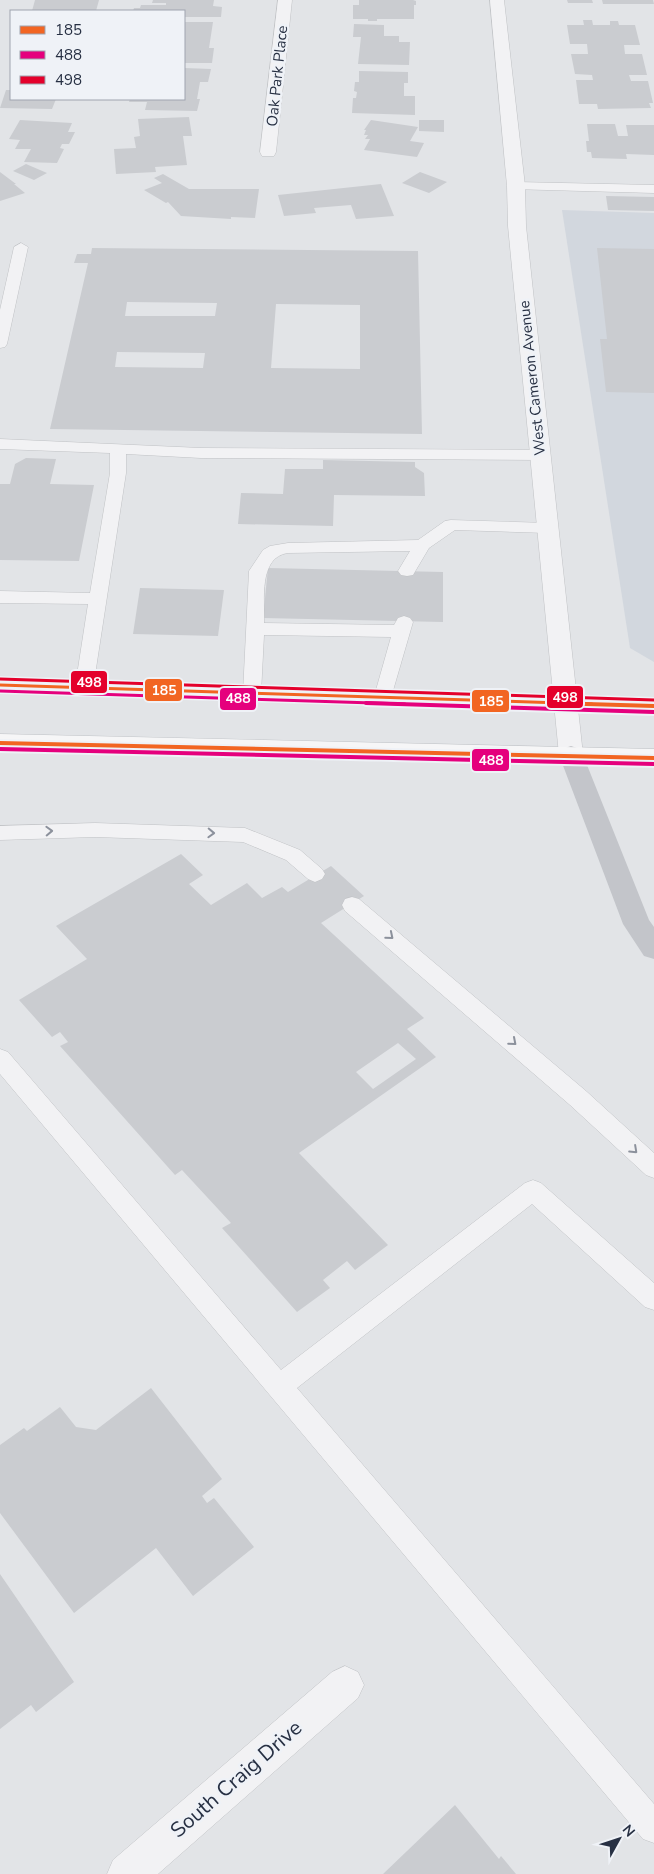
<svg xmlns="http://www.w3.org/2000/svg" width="654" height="1874" font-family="'Nunito Sans',sans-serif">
<rect width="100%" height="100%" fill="#e2e4e7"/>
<path fill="#d2d7de" d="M562,210L654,213V662L630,648Z"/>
<g fill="#caccd0" fill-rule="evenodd">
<path d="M35,0H99L96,11H32Z"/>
<path d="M153,0H214L213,6L222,7L221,17H184V11H133L134,8H140L141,5H166V3H152Z"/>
<path d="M359,0H413L416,1V5H414V19H377V21H368V19H353V5H359Z"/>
<path d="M567,0H592L593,3H568Z"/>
<path d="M602,0H653L654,4H603Z"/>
<path d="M583,20H592L593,25H610V21H618L619,25H635L640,45H624L625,54H642L647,75H629L631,81H648L653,103H649L651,108L598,109L597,104H579L576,80H593L592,75L575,74L571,54H588L587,44H570L567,25H584Z"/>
<path d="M184,22H213L209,48H214L212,63H184Z"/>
<path d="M354,24L384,25V36H399V42H410L409,65L358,64L361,37H353Z"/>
<path d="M184,68L211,69L208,82H200L197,99H200L197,111L145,110L147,102H129L130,99H184Z"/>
<path d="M359,71L408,72V83H404V96H415V115L352,113L353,98H356L357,92L354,91L355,82H359Z"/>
<path d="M6,90H11V99H56L52,109L0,108Z"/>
<path d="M189,117L192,136H183L187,165L155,167L156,172L116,174L114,149L136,148L134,137L140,136L138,119Z"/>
<path d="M20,120L72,123L68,132H75L69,144H62L60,148L64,149L57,163L24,162L31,149H15L20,140L9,139Z"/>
<path d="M371,120L418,127L410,141L424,143L417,157L364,150L370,139H365L368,135H364L366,130H364Z"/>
<path d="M419,120H444V132L419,131Z"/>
<path d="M587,124H615L618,136H628L626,125H654V155L626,154L627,159L592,158L591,152H587L586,141H589Z"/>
<path d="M26,164L47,173L34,180L13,171Z"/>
<path d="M0,172L16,184H14L25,193L0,201Z"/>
<path d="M420,172L447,182L429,193L402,183Z"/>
<path d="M163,174L189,189H259L255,218L231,217V219L181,216L168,202L166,203L144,190L162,183L154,178Z"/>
<path d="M381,184L394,216L356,219L351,205L314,208L316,213L284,216L278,195Z"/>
<path d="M606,196L654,197V211L608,210Z"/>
<path d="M92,248L418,251L422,434L50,429L88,263H74L77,254H91ZM127,302L217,303L215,316H125ZM276,304L360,305V369L271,368ZM117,352L205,353L203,368L115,367Z"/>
<path d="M597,248L654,249V393L606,392L600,339H607Z"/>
<path d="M26,458L56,459L50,484L94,485L79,561L0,560V484H10L15,464Z"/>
<path d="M323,460L415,462V467L424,473L425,496L334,495L333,526L238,524L241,493L283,494L285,469H323Z"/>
<path d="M268,568L443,572V622L263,618Z"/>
<path d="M140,588L224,590L218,636L133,634Z"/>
<path d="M181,854L203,875L189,884L211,905L247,883L262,898L282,887L288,892L331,866L364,896L321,923L424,1018L407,1029L436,1057L299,1153L388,1245L355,1270L347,1261L323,1280L330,1288L297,1312L222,1228L231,1223L182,1170L175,1175L60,1046L68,1042L60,1032L52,1037L19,1000L87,959L56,926ZM398,1043L416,1059L373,1089L356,1072Z"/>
<path d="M151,1388L222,1479L202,1496L207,1503L214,1498L254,1547L193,1596L156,1548L74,1613L0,1513V1445L24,1428L27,1431L60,1407L76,1427L96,1430Z"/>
<path d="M0,1574L74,1682L36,1712L31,1705L0,1729Z"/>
<path d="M455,1805L499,1859L501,1856L516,1874H383Z"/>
</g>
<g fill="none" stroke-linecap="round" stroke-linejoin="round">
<g stroke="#c0c2c5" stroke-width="1">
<g id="service">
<path d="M516,182L654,185V193L511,189L509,186L511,183Z"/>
<path d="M21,243L28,247L7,344L5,347L0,348V310L14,247Z"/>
<path d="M0,439L201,448L540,450L546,452L548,455L546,458L540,460L201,458L126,454V473L93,688L91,692L84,694L77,692L75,688L88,604L0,603V591L90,593L110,473V453L0,449Z"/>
<path d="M451,520L547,523L553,524L555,528L553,532L547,533L455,530L429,548L413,575L407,576L401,575L398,571L410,551L288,553C258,557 265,601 264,623L394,625L398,618L404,616L410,618L413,622L390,701L383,703L376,701L374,697L391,637L264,635L261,693L259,697L252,699L245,697L243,693L249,571L263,550L270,546L288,543L418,540L445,521Z"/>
<path d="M95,823L245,828L300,850L322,869L325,874L322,879L315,882L308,879L286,860L243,842L95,837L0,840V826Z"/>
<path d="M352,897L359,899L586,1091L654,1153V1178L646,1175L570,1105L345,911L342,905L345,899Z"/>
<path d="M0,1049L8,1052L281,1370L525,1183L533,1180L541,1183L654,1283V1310L645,1307L532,1204L297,1388L654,1804V1843L643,1839L0,1074Z"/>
</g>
</g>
<g stroke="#c0c2c5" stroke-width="1">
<g id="minor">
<path d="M278,0H292L276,152L274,156H262L260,152Z"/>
<path d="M345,1666L358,1672L364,1685L358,1698L158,1874H107L113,1860L332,1672Z"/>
</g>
</g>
<g stroke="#c0c2c5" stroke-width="1">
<path id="tertiary" d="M490,0H504L525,186L526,226L583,755L580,761L571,764L562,761L559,755L508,226L507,186Z"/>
</g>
<g stroke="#bec1c5" stroke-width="1">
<g id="primary">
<path d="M0,677L654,698V714L0,693Z"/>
<path d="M0,734L654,749V767L0,752Z"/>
</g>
</g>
<use href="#service" fill="#f2f2f4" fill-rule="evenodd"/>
<use href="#minor" fill="#f2f2f4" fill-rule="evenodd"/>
<use href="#tertiary" fill="#f2f2f4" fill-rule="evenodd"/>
<path fill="#c3c5ca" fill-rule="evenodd" d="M571,746L580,749L583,755L649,920L654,927V959L644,956L623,924L559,755L562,749Z"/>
<use href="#primary" fill="#f6f6f7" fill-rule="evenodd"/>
<g stroke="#eff2f7" stroke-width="6">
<path id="bus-1-far1" d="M0,685L592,704"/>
</g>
<g stroke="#eff2f7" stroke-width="8">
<g id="bus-1">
<path d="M553,703L654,706"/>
<path d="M0,743L654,758"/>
</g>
</g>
<g stroke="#eff2f7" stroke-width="6">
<path id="bus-2-far1" d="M0,691L405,704"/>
</g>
<g stroke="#eff2f7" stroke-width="8">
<g id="bus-2">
<path d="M366,703L654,712"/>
<path d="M0,749L654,764"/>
</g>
</g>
<g stroke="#eff2f7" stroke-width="6">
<path id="bus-3" d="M0,679L654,700"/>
</g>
<use href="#bus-1-far1" stroke="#f26522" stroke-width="3"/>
<use href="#bus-1" stroke="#f26522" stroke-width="4"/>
<use href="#bus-2-far1" stroke="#e5007d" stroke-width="3"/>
<use href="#bus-2" stroke="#e5007d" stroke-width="4"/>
<use href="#bus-3" stroke="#e4002b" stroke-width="3"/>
</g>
<defs><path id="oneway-chevron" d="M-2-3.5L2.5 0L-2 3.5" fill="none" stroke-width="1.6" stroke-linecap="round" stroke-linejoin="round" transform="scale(1.25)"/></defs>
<g stroke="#8c919c">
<use href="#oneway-chevron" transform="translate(49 831) rotate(-2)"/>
<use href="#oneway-chevron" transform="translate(211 833) rotate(2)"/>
<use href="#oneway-chevron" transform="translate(390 936) rotate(40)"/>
<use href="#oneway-chevron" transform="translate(513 1042) rotate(41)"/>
<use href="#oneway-chevron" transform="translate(634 1150) rotate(43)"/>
</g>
<g text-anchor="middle" stroke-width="5" stroke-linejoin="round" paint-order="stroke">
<g font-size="15" fill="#273043" stroke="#eff2f7">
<text transform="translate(277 76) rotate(-84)" y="5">Oak Park Place</text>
<text transform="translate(532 378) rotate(-96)" y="5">West Cameron Avenue</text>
</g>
<g font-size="21" fill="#273043" stroke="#eff2f7">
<text transform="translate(236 1779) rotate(-41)" y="7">South Craig Drive</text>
</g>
</g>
<g stroke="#eff2f7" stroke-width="2">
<rect x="70" y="670" width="38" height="24" rx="5" fill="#e4002b"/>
<rect x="144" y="678" width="39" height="24" rx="5" fill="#f26522"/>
<rect x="546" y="685" width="38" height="24" rx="5" fill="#e4002b"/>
<rect x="219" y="687" width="38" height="24" rx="5" fill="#e5007d"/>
<rect x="471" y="689" width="39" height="24" rx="5" fill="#f26522"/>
<rect x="471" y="748" width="39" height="24" rx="5" fill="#e5007d"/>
</g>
<g font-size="14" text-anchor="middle" font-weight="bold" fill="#fff">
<text x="89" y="687">498</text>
<text x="164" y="695">185</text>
<text x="565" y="702">498</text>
<text x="238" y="703">488</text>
<text x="491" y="706">185</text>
<text x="491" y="765">488</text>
</g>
<rect x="10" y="10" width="175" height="90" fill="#eff2f7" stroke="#9fa4af"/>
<rect x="20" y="26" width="25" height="8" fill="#f26522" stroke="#9fa4af"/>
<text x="55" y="35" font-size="15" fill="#273043">185</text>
<rect x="20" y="51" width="25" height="8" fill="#e5007d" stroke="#9fa4af"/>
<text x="55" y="60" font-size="15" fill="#273043">488</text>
<rect x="20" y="76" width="25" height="8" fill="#e4002b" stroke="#9fa4af"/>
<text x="55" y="85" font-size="15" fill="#273043">498</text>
<g transform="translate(619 1839) rotate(50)" stroke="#eff2f7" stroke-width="4" paint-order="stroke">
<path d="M0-4L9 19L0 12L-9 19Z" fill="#273043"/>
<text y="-8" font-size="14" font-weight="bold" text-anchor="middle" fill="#273043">N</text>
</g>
</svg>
